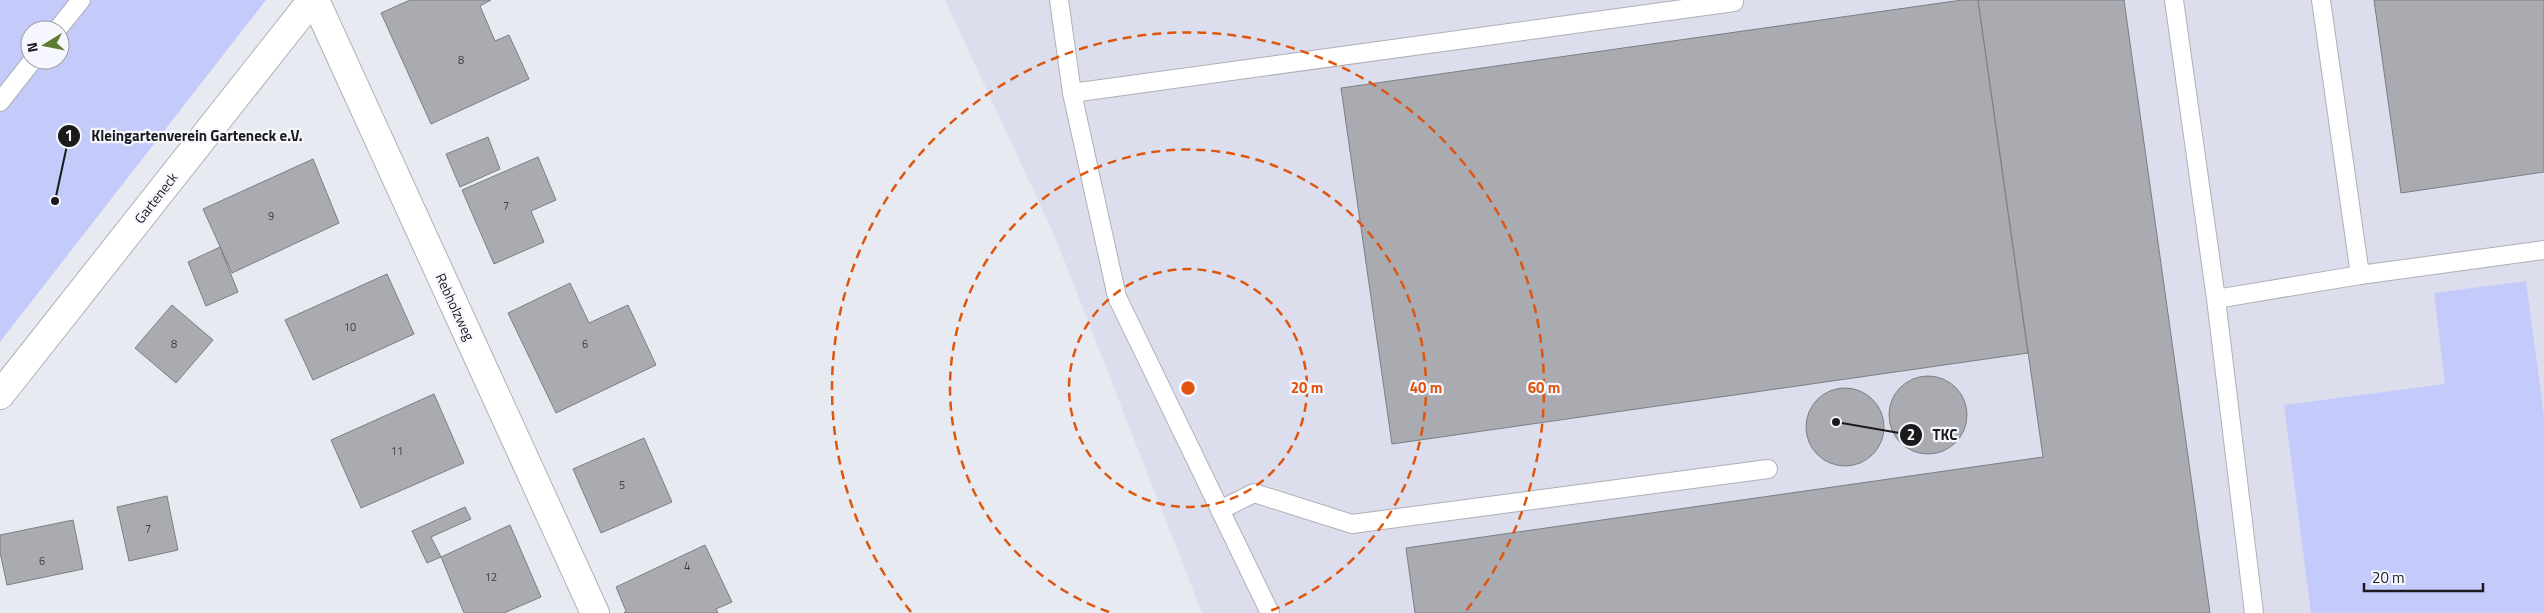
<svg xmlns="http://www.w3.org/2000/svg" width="2544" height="613" font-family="'Titillium Web',sans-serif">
<rect width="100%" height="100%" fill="#e8eaf1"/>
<path fill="#dcdeed" d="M945,0H2544V613H1202L1055,237Z"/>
<g fill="#c4cbfa" fill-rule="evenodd">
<path d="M0,0H266L0,342ZM30,30H60V60H30Z"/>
<path d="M2526,281L2544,416V613H2311L2284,405L2445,384L2434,293Z"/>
</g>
<g fill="#a9abb1" stroke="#7c7e84">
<path d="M410,0H491L480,6L495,41L509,35L529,79L431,124L381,13Z"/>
<path d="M1962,0H1978L2028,353L1392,444L1341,88Z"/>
<path d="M1978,0H2124L2210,613H1415L1406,548L2043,457Z"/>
<path d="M2374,0H2544V172L2401,193Z"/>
<path d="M488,137L500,169L460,187L446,154Z"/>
<path d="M538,157L556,200L531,211L544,242L494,264L462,190Z"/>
<path d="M313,159L339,223L232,273L203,209Z"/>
<path d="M220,247L238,292L206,306L188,262Z"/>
<path d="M387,274L414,334L313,380L285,320Z"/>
<path d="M570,283L589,323L628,305L656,365L556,413L508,313Z"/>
<path d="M172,305L213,340L176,383L135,348Z"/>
<circle cx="1928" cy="415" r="39"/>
<circle cx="1845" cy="427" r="39"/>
<path d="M434,394L464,463L361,508L331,440Z"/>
<path d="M644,438L672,502L601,533L573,469Z"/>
<path d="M167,496L178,550L129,561L117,507Z"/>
<path d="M465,507L471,519L431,537L441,557L427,563L412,531Z"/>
<path d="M73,520L83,569L7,585L0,552V535Z"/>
<path d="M510,525L541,597L504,613H464L441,557Z"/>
<path d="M705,545L732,602L716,609L718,613H624L626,611L616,587Z"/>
</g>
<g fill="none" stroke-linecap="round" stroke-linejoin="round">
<g stroke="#afb0b7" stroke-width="20">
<g id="lane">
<path d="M1059,0L1072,93"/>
<path d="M2174,0L2216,299L2360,275L2544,250"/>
<path d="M2321,0L2360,275"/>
<path d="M57,30L81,0"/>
<path d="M0,102L33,60"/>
<path d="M2216,299L2254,613"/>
<path d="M1220,510L1254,493L1352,524L1768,469"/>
<path d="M1270,613L1117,297L1072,93L1734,2"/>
</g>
</g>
<g stroke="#afb0b7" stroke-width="30">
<g id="street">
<path d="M315,0L595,613"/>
<path d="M0,395L312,0"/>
</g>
</g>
<use href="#lane" stroke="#fff" stroke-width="18"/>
<use href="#street" stroke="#fff" stroke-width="28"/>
</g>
<g fill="none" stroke="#de560d" stroke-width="2.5" stroke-dasharray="9 6">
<circle cx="1188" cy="388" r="119"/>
<path d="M1109 612A238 238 0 1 1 1267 612"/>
<path d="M911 612A356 356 0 1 1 1465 612"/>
</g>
<g text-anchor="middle" stroke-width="4.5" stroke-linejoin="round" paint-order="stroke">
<g font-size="11" fill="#3e3f42">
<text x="461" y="64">8</text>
<text x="506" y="210">7</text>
<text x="271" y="220">9</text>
<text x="350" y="331">10</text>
<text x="174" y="348">8</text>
<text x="585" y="348">6</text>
<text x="397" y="455">11</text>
<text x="622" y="489">5</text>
<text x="148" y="533">7</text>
<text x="42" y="565">6</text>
<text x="687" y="570">4</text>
<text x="491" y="581">12</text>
</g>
<g font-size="14" fill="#1a1b1d" stroke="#f6f7fe">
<text transform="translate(156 198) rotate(-52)" y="5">Garteneck</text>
<text transform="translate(455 307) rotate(65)" y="5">Rebholzweg</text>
</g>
</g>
<circle cx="1188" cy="388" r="8" fill="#de560d" stroke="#f6f7fe" stroke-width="2.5"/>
<g font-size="15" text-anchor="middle" font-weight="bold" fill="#de560d" stroke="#f6f7fe" stroke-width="4.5" stroke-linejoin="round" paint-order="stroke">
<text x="1307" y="393">20 m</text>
<text x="1426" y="393">40 m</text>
<text x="1544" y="393">60 m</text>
</g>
<path fill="none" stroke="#1a1b1d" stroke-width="2" d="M55 201L69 136M1836 422L1911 435"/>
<g fill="#1a1b1d" stroke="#f6f7fe" stroke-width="2">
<circle cx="55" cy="201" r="5"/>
<circle cx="1836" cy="422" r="5"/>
<circle cx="69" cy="136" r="12"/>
<circle cx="1911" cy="435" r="12"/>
</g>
<g font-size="15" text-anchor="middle" font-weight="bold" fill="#fff">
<text x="69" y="141">1</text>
<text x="1911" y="440">2</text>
</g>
<g font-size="15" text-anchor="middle" font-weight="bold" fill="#1a1b1d" stroke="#f6f7fe" stroke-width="4.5" stroke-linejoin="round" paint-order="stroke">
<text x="197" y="141">Kleingartenverein Garteneck e.V.</text>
<text x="1945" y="440">TKC</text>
</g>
<g transform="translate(45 45) rotate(260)"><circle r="24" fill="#f6f7fe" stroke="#9e9fa4"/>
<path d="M0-4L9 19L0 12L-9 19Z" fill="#5e7c31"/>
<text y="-8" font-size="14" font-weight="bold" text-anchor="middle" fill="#1a1b1d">N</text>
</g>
<path d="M2364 583v8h119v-8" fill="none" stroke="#1a1b1d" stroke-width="2.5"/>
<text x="2372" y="583" font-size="15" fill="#1a1b1d" stroke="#f6f7fe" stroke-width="4" paint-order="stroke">20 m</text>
</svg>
